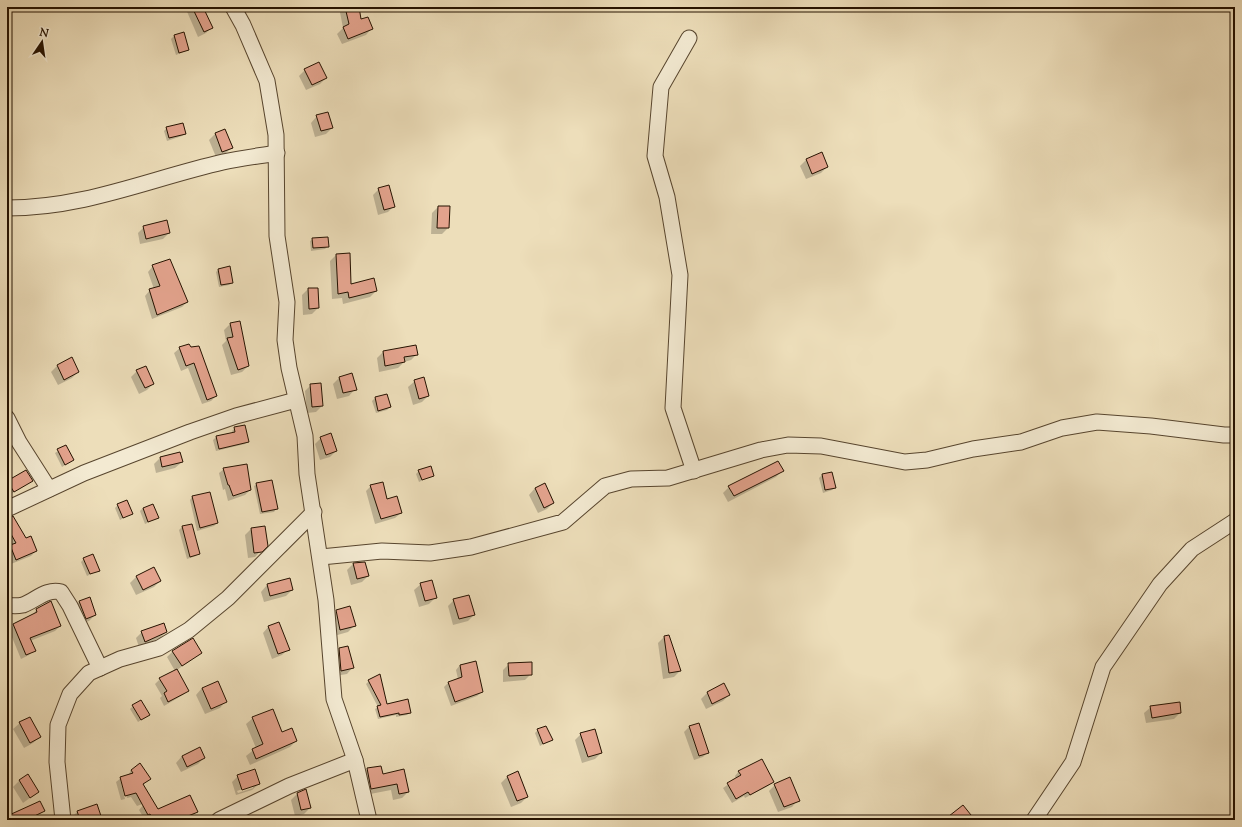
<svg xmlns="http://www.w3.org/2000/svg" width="1242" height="827" font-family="'Sorts Mill Goudy',serif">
<rect width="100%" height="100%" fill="#eddeba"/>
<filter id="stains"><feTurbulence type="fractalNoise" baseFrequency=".005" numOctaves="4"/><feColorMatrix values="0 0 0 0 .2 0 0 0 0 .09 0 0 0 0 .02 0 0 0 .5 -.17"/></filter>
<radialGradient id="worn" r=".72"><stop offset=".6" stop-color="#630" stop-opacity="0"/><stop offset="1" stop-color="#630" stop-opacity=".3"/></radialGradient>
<g fill="#0003" fill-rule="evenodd">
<path d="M185,7H202L212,27L206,33L198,37Z"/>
<path d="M339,7H357L361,21L372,28L366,35L342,44L337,34L343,28Z"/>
<path d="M184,34L188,50L176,55L171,39L174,36Z"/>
<path d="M305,70L326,78L320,84L306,90L299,76Z"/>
<path d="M317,116L332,128L326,134L315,137L311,123Z"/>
<path d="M167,128L185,134L182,136L167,141L164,131Z"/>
<path d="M225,130L232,147L226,153L216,157L209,140L215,134Z"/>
<path d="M821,154L827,167L821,173L806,179L800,166L806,160Z"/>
<path d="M379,189L394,206L388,212L378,215L373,195Z"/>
<path d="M438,207H449L448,228L442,234H431L432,213Z"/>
<path d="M144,227L169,233L163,239L140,244L138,233Z"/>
<path d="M313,239L328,246L325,249L311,251L310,241Z"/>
<path d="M349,254L350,285L376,291L370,297L343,304L342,298L332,299L330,261L336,255Z"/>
<path d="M153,266L187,302L182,307L152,319L145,296L150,290L154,289L148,272Z"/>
<path d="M218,270L232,283L229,285L219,287L216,272Z"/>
<path d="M308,289L318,308L312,314L303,315L302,295Z"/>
<path d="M230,324L248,366L242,372L231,375L222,345L226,341L224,330Z"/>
<path d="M415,346L417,354L411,360L404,362L398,368L379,372L377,358L383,352Z"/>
<path d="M180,348L190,349L216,396L211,401L202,404L188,368L181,371L174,353Z"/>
<path d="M57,366L78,372L72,378L58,385L51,372Z"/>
<path d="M137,371L153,384L147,390L139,394L131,377Z"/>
<path d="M352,375L355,389L349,396L337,399L333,384L339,378Z"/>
<path d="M415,381L428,396L422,402L413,405L408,387Z"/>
<path d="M320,384L322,406L316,412L307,413L305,391L311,385Z"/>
<path d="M386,395L390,407L387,410L376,413L372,401L375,398Z"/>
<path d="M235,428L247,442L245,444L216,451L213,440L216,437L233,433L232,431Z"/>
<path d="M321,438L336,451L330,457L320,460L315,444Z"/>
<path d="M66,446L73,460L62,467L55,453Z"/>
<path d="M160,458L182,462L175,468L156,473L154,464Z"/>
<path d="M224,469L250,490L245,495L228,501L225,489L223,490L219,473Z"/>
<path d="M26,471L32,481L11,494L7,488V482Z"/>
<path d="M419,471L433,475L419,482L416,474Z"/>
<path d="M782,471L776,477L728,502L723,493L729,487Z"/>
<path d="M832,473L835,488L832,490L823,493L819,478L822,475Z"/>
<path d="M257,484L276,509L274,512L260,514L254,486Z"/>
<path d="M544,484L553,503L547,509L538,513L529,495L535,488Z"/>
<path d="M371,486L401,513L395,518L375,524L366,491Z"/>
<path d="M192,497L217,523L214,526L197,531L190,500Z"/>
<path d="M118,505L131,514L120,520L115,508Z"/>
<path d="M143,508L158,518L145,524L140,511Z"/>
<path d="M7,519L36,551L31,556L11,564L7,554Z"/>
<path d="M191,525L199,553L196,556L187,559L179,530L182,527Z"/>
<path d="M251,529L266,545L255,557L248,558L245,535Z"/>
<path d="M84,559L95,572L87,576L81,562Z"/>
<path d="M353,564L368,576L362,582L351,585L347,570Z"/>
<path d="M154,568L160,581L154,587L136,595L130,583L136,577Z"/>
<path d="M290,580L292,590L286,596L264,602L261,592L267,585Z"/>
<path d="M421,584L435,598L429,604L419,607L414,590Z"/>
<path d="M89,599L95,615L89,621L80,624L73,608L79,602Z"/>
<path d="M454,600L474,615L468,621L453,625L448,606Z"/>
<path d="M37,609L60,626L55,631L30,641L34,650L29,655L21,659L9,630L14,625L32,616Z"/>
<path d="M336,611L354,626L348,632L334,636L330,617Z"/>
<path d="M269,626L288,649L282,655L272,659L263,633Z"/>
<path d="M142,632H166L160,638L139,647L136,638Z"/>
<path d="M668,636L680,671L674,677L663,679L658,643L664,637Z"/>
<path d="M339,649L353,667L347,674L335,676L333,655Z"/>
<path d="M173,651L201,653L177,670L188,691L183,695L164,706L160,698L162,696L155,684L160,679L175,671L167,657Z"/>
<path d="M509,664L531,674L525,680L503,682V670Z"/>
<path d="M460,665L482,692L477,696L451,706L444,687L448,683L458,679L456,670Z"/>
<path d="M369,681L386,705L410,712L407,715L396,717V715L378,719L375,709L378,707L366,684Z"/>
<path d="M217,682L226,701L220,708L205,714L196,695L202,688Z"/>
<path d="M724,685L729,695L723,701L706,709L701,699L707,693Z"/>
<path d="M133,706L149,715L138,722L130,709Z"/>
<path d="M1151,707L1180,713L1174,719L1146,723L1144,713Z"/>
<path d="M253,718L282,733L296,741L290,747L250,765L246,756L256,748L246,724Z"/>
<path d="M20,723L40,737L33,743L24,748L13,729Z"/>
<path d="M698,724L707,753L703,757L694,760L684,732L689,727Z"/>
<path d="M538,730L551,740L540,746L535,733Z"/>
<path d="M581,734L601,753L595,759L582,763L575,740Z"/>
<path d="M182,756L204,758L198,764L181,772L176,763Z"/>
<path d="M367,769L382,775L403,770L408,792L402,798L393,800L391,790L365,795L361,775Z"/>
<path d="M131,770L149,779L143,785L157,810L196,812L192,816L183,820H145L139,810L145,803L137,806L131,797L127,798L122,779H120L125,799L121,800L116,782L121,778L128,776Z"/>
<path d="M739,771L772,782L768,786L745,798L744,796L732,803L723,788L736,779L735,776Z"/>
<path d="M518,773L527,797L521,803L511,807L501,783L507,777Z"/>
<path d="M238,776L259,784L252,790L236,795L232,782ZM253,785V788L238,793L237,791Z"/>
<path d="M19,781L38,792L23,803L13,787Z"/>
<path d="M775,785L798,800L792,807L778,812L769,791Z"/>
<path d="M297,794L310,808L304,814L295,816L291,800Z"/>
<path d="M96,806L100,815L95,820H72L71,818L77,812Z"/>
<path d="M44,811L31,820H7V819Z"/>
<path d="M431,816L432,820H419Z"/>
</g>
<g fill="#e3a38d" stroke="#251200">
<path d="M192,7H203L213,28L204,32Z"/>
<path d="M345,7H359L361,19L368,17L373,29L348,39L343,27L349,24Z"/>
<path d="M184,32L189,50L179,53L174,35Z"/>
<path d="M319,62L327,78L312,85L304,69Z"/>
<path d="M328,112L333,128L321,131L316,115Z"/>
<path d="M183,123L186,134L169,138L166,127Z"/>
<path d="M225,129L233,148L222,152L215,133Z"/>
<path d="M822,152L828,167L812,174L806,159Z"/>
<path d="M389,185L395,207L384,210L378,188Z"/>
<path d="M438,206H450L449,228H437Z"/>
<path d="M167,220L170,233L146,239L143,226Z"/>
<path d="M328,237L329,247L313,248L312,238Z"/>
<path d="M350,253L351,284L374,278L377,291L349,298L348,292L338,294L336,254Z"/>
<path d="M170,259L188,302L157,315L149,289L160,286L152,265Z"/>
<path d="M230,266L233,283L221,285L218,269Z"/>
<path d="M308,288H318L319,308L309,309Z"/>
<path d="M240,321L249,366L238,370L227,338L233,337L230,323Z"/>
<path d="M189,344L191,347L199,346L217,396L207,400L194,363L186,366L179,347Z"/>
<path d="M416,345L418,355L404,357L405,362L385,366L383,351Z"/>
<path d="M72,357L79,372L64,380L57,365Z"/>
<path d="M146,366L154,384L145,388L136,370Z"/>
<path d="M352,373L357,390L343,393L339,377Z"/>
<path d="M424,377L429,396L419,399L414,380Z"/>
<path d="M321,383L323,406L312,407L310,384Z"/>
<path d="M387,394L391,407L378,411L375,397Z"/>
<path d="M245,425L249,442L219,449L216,436L235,432L234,427Z"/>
<path d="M331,433L337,451L326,455L320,437Z"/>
<path d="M66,445L74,460L65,465L57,449Z"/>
<path d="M180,452L183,462L162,467L160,457Z"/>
<path d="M778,461L784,471L734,496L728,486Z"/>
<path d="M247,464L251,490L233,496L229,485H228L223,468Z"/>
<path d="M431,466L434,476L422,480L418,470Z"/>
<path d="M26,470L33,481L14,492L7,481Z"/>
<path d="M832,472L836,488L825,490L822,474Z"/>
<path d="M272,480L278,509L262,512L256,483Z"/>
<path d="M383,482L387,499L397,496L402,513L381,519L370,485Z"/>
<path d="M545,483L554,503L544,508L535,488Z"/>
<path d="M210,492L218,523L200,528L192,496Z"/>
<path d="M127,500L133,514L123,518L117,504Z"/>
<path d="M153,504L159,518L148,522L143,508Z"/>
<path d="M13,516L26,538L31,536L37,551L16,560L10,545L16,543L7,527V518Z"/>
<path d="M192,524L200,554L190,557L182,526Z"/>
<path d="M265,526L268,546L262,552L254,553L251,528Z"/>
<path d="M93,554L100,571L90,574L83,558Z"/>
<path d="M365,562L369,576L357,579L353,563Z"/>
<path d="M154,567L161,581L143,590L136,576Z"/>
<path d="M290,578L293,590L270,596L267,584Z"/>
<path d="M432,580L437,598L425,601L420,583Z"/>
<path d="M469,595L475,615L459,619L453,599Z"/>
<path d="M90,597L96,615L86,619L79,601Z"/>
<path d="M51,601L61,626L30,638L36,651L26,655L13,624L37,612L36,609Z"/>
<path d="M350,606L356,626L340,630L336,610Z"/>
<path d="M279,622L290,650L278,654L268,626Z"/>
<path d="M164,623L167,632L145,642L141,631Z"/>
<path d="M669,635L681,671L669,673L664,636Z"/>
<path d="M193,638L202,653L182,666L172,651Z"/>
<path d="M348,646L354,668L341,671L339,648Z"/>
<path d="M476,661L483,692L455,702L448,682L462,677L460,665Z"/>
<path d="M532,662V675L509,676L508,663Z"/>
<path d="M177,669L189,691L168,702L164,693L167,691L159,678Z"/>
<path d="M380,674L387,704L408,699L411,713L399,715V713L380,717L377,706L381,705L368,680Z"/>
<path d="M218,681L227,702L211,709L202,688Z"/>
<path d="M724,683L730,695L712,704L707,692Z"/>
<path d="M141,700L150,715L141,720L132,705Z"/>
<path d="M1180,702L1181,713L1152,718L1150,706Z"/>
<path d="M273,709L282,732L292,728L297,741L256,759L252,749L263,744L252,717Z"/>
<path d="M30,717L41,737L30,743L19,722Z"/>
<path d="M699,723L709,753L699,756L689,726Z"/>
<path d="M546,726L553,740L543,744L537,729Z"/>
<path d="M595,729L602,753L588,757L580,733Z"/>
<path d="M200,747L205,758L187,767L182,756Z"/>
<path d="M762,759L774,782L750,795L748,792L736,799L727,783L741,775L738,771Z"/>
<path d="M140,763L151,779L143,784L158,809L190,795L198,812L178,820H154L150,814L148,815L136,793L125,796L120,777L133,773L131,770Z"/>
<path d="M381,766L383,774L404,769L409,792L399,794L397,784L371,789L367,768Z"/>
<path d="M255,769L260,784L242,790L237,775Z"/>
<path d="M518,771L528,797L517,801L507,776Z"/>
<path d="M28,774L39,792L30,798L19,780Z"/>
<path d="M790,777L800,801L784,807L774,784Z"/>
<path d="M306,789L311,808L301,810L297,793Z"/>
<path d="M40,801L45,811L26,820H7V816Z"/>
<path d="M97,804L101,816L88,820H80L77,811Z"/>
<path d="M963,805L971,815L964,820H944Z"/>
</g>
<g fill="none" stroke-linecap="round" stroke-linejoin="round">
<g stroke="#57452e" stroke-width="17">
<g id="street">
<path d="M233,7L243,25L267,81L276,135L277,236L287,302L285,340L289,368L305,436L307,474L326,600L334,699L355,760L369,820"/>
<path d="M689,38L661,87L655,156L667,197L680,275L673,408L694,471"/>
<path d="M7,208C85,208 149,179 223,162C241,158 259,156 277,153"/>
<path d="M7,418L19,442L49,489"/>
<path d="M7,509L84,473L190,432L236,416L296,400"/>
<path d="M321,557L382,551L430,553L471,547L563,522L605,486L631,479L668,478L761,450L788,445L821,446L905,462L927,460L973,449L1021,442L1062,428L1097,422L1151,426L1224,435H1235"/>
<path d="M7,605C12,606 18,606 23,605C36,600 47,588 61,592L70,606L100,668"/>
<path d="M63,820L57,762L58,725L70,694L89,673L120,659L159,648L189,630L228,598L314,512"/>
<path d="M219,820L289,786L355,760"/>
<path d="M1034,820L1073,762L1103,667L1160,584L1192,549L1235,521"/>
</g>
</g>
<use href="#street" stroke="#f3ead2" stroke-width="15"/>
</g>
<rect width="1242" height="827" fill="none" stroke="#eddeba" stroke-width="24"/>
<rect x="8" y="8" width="1226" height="811" fill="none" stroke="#251200" stroke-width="2"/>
<rect x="12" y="12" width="1218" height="803" fill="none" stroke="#251200"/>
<g transform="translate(42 42) rotate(13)" stroke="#f3ead2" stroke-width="3" paint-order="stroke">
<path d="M0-3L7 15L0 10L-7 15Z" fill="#251200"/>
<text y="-6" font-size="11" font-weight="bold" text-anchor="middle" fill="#251200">N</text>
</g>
<rect width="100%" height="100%" filter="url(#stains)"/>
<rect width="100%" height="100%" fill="url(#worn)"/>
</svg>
